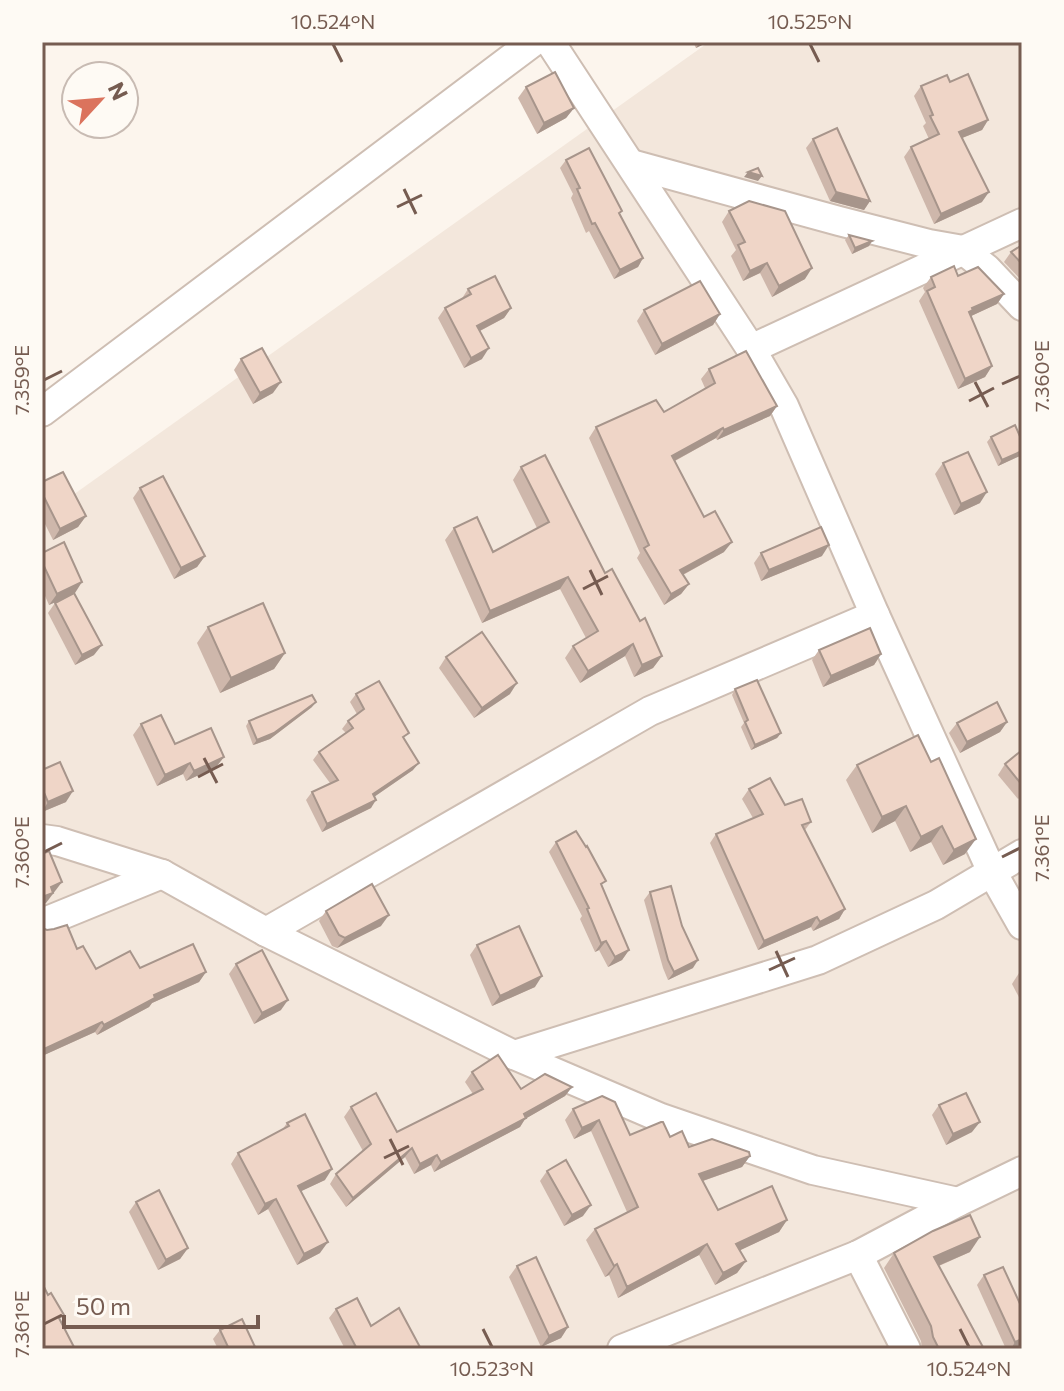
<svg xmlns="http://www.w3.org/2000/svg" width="1064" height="1391" font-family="Commissioner,sans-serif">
<rect width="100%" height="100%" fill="#fcf5ed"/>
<path fill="#f3e7dc" d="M709,42H1022V1349H42V517Z"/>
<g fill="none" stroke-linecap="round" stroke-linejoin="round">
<g stroke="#cebeb3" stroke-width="32">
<g id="minor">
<path d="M550,42L751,349L784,406L875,615L992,872L1022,925"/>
<path d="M631,164L839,221L929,244L963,250L987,269L1022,306"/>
<path d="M751,349L1022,223"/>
<path d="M42,412L533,42"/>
<path d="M42,839L57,841L162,874L266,932L514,1055L661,1118L813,1170L958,1202"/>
<path d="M42,923L162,874"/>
<path d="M266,932L650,711L875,615"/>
<path d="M514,1055L818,960L936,905L1022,854"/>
<path d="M858,1255L906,1349"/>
<path d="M622,1349L858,1255L958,1202L1022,1171"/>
</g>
</g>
<use href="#minor" stroke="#fff" stroke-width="28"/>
</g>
<g fill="#ceb7ab">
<path d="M693,42H708L696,48Z"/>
<path d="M950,82L988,120L982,130L962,138L982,202L934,224L904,157L911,147L929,139L923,126L926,123L914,96L921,86Z"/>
<path d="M526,87L574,108L566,118L537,134L518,98Z"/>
<path d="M813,139L870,201L864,210L830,201L806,148Z"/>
<path d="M566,160L620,214L643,258L638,267L614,279L589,231L586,233L571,198L573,194L560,168Z"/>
<path d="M729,211L805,279L772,297L760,273L743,281L731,256L736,250L722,222Z"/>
<path d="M849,235L872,241L869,246L852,254L845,240Z"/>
<path d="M1022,245V281L1004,262L1011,252Z"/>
<path d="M958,276L1004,294L997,304L971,316L992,366L985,377L958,389L919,301L925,292L923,288L931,277Z"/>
<path d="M468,289L511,308L504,318L480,331L482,359L464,368L438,318L445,308L461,300Z"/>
<path d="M644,310L720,314L713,325L655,355L637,321Z"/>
<path d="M241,359L273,393L253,404L234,370Z"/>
<path d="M709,369L777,406L770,416L717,440L716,438L675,461L704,517L724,552L683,575L689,584L681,594L664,605L637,558L640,553L589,438L596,427L664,412L705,388L701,379Z"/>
<path d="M991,437L1022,441V455L998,466L987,442Z"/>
<path d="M943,463L980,503L954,515L935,474Z"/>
<path d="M521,467L605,573L640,621L662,656L653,668L634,677L625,656L580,683L565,658L573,646L586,638L560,589L482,623L445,540L454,528L493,552L537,528L513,480Z"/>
<path d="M42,482L86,516L78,527L53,540L42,518Z"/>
<path d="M140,488L205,556L197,567L174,579L133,498Z"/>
<path d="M42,553L75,593L49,605L42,589Z"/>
<path d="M761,553L822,556L761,581L754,563Z"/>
<path d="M55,603L94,655L75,665L48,613Z"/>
<path d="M208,627L285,653L274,669L220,693L197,643Z"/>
<path d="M819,650L881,654L874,665L823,687L812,660Z"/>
<path d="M446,657L510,694L474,718L439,668Z"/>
<path d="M735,689L781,733L777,738L751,750L741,727L744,723L732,695Z"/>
<path d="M356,694L404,739L413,770L374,797L371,808L322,832L306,800L312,792L330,783L313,760L319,752L346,733L342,729L348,721L357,714L350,702Z"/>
<path d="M312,707L270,739L253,745L246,726L249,721Z"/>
<path d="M1007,722L1000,732L960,753L949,733L957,723Z"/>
<path d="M141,724L175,744L224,757L216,767L186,781L183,774L157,786L133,735Z"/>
<path d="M918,735L965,854L943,865L931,842L910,852L895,821L872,833L846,780L857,765Z"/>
<path d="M1022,750V796L1018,799L998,775L1005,764Z"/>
<path d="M42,770L66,802L42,812Z"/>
<path d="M749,789L785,805L811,822L805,830L845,909L839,919L813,931L811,927L758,950L710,843L716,834L753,818L742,799Z"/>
<path d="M556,842L602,887L629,950L622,960L608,967L599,950L595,952L580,919L582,916L549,852Z"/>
<path d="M650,892L693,968L668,980L663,968L644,900Z"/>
<path d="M326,911L381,926L337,948L332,946L319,921Z"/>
<path d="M42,928L77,949L96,969L140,968L206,972L199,982L152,1003L149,1007L97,1035L95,1032L42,1056Z"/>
<path d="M477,945L535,987L492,1006L470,955Z"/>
<path d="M236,964L281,1010L254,1024L229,974Z"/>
<path d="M1022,972V1003L1012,984L1019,973Z"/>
<path d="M472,1072L521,1089L572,1087L565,1096L525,1119L520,1127L434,1172L431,1165L414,1174L405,1157L346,1207L330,1184L336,1174L363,1151L344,1117L351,1107L397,1132L473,1094L465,1082Z"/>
<path d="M939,1105L972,1132L946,1145L932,1115Z"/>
<path d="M573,1109L630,1135L670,1137L689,1147L750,1156L742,1167L703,1181L718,1210L787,1220L779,1232L740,1250L746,1261L737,1273L715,1285L699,1255L618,1298L609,1275L605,1277L586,1240L595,1229L627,1212L591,1131L574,1139L565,1120Z"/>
<path d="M287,1123L325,1180L301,1191L320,1253L297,1265L268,1209L258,1215L231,1164L238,1153L282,1130Z"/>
<path d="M547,1171L583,1216L564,1226L540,1181Z"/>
<path d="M136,1202L188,1248L180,1259L158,1270L129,1212Z"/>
<path d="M970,1252L939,1266L984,1349H922L921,1341L884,1268L894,1253Z"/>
<path d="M517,1266L568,1327L561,1338L541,1347L509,1277Z"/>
<path d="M1003,1267L1016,1349H1006L977,1285L984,1275Z"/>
<path d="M336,1309L371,1326L421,1349H345L329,1318Z"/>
<path d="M220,1330L256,1349H218L213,1339Z"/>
</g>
<g fill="#a7958b">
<path d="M700,42H708L696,48Z"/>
<path d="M574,108L566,118L537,134L544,123Z"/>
<path d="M988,120L982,130L952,142L959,132Z"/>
<path d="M748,172L762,176L758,181L744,177Z"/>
<path d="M836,192L870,201L864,210L830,201Z"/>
<path d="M989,192L982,202L934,224L941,214Z"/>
<path d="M872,241L869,246L852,254L855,248Z"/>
<path d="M643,258L638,267L614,279L620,270Z"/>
<path d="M767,263L760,273L743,281L750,271Z"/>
<path d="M812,268L805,279L772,297L779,286Z"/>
<path d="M1004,294L997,304L969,317L962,323L972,308Z"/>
<path d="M511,308L504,318L470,336L477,326Z"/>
<path d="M720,314L713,325L655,355L662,344Z"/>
<path d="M489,348L482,359L464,368L471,358Z"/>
<path d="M992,366L985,377L958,389L965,379Z"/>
<path d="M281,382L273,393L253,404L260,393Z"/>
<path d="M777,406L770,416L717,440L724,430Z"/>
<path d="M723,428L716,438L665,466L672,456Z"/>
<path d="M1022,451V455L998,466L1002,460Z"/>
<path d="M987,492L980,503L954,515L961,504Z"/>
<path d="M86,516L78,527L53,540L60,529Z"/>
<path d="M732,542L724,552L673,580L680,570Z"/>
<path d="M829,545L822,556L761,581L769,570Z"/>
<path d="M205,556L197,567L174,579L181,568Z"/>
<path d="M568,577L560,589L482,623L490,611Z"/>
<path d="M82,582L75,593L49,605L57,594Z"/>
<path d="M689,584L681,594L664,605L671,594Z"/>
<path d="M633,644L625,656L580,683L588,671Z"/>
<path d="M102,645L94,655L75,665L82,655Z"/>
<path d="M285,653L274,669L220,693L231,678Z"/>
<path d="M881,654L874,665L823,687L831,676Z"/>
<path d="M662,656L653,668L634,677L642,665Z"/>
<path d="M517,683L510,694L474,718L482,708Z"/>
<path d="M316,702L312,707L270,739L253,745L257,740Z"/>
<path d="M1007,722L1000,732L960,753L967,742Z"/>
<path d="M781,733L777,738L751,750L755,745Z"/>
<path d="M224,757L216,767L186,781L194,771Z"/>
<path d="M190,763L183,774L157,786L165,775Z"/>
<path d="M419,763L413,770L368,801L373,794Z"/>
<path d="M73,791L66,802L42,812L48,802Z"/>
<path d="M376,800L371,808L322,832L327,824Z"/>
<path d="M906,806L895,821L872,833L882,817Z"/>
<path d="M942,826L931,842L910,852L921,837Z"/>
<path d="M976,839L965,854L943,865L954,850Z"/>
<path d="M62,882L46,903L42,905V897L51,887Z"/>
<path d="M845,909L839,919L813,931L820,922Z"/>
<path d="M389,915L381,926L337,948L345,938Z"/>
<path d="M817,917L811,927L758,950L764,941Z"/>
<path d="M606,941L599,950L595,952L601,943Z"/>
<path d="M629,950L622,960L608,967L615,957Z"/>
<path d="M698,960L693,968L668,980L674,972Z"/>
<path d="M206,972L199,982L152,1003L149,1007L97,1035L104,1025L154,995Z"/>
<path d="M542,976L535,987L492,1006L500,996Z"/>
<path d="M288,1000L281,1010L254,1024L262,1013Z"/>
<path d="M102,1022L95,1032L42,1056V1050Z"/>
<path d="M572,1087L565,1096L525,1119L520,1127L434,1172L441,1162Z"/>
<path d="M599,1120L591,1131L574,1139L582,1128Z"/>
<path d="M980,1122L972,1132L946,1145L953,1134Z"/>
<path d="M412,1148L405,1157L346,1207L353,1198Z"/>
<path d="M437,1155L431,1165L414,1174L420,1164Z"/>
<path d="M750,1156L742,1167L691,1185L699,1174Z"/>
<path d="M332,1169L325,1180L291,1196L298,1186Z"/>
<path d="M276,1199L268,1209L258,1215L265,1204Z"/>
<path d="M591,1205L583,1216L564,1226L572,1215Z"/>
<path d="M787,1220L779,1232L728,1256L736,1244Z"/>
<path d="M980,1237L970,1252L924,1272L934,1257Z"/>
<path d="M328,1242L320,1253L297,1265L304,1254Z"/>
<path d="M707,1244L699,1255L618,1298L627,1287Z"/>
<path d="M188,1248L180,1259L158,1270L166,1260Z"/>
<path d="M746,1261L737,1273L715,1285L723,1273Z"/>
<path d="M617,1264L609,1275L605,1277L614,1266Z"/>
<path d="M568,1327L561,1338L541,1347L549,1336Z"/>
<path d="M1022,1339V1346L1016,1349H1011L1015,1342Z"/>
</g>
<g fill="#efd5c7" stroke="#a7958b" stroke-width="2">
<path d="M555,72L574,108L544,123L526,87Z"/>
<path d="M968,74L988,120L959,132L989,192L941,214L911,147L939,134L930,116L933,115L921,86L947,75L950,82Z"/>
<path d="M837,128L870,201L836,192L813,139Z"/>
<path d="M589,148L622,211L619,213L643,258L620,270L595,223L592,224L577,189L580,188L566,160Z"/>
<path d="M758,168L762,176L748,172Z"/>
<path d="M749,201L785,211L812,268L779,286L767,263L750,271L738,245L745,242L729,211Z"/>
<path d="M849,235L872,241L855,248Z"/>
<path d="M1022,245V264L1011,252Z"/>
<path d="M954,266L958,276L978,267L1004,294L972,308L973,310L969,312L992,366L965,379L927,291L935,287L931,277Z"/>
<path d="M495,276L511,308L477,326L489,348L471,358L445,308L471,294L468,289Z"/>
<path d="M700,281L720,314L662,344L644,310Z"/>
<path d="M262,348L281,382L260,393L241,359Z"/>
<path d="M746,351L777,406L724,430L723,428L672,456L704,517L715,511L732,542L680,570L689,584L671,594L644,548L649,545L596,427L656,400L664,412L715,383L709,369Z"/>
<path d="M1015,425L1022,441V451L1002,460L991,437Z"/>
<path d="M968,452L987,492L961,504L943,463Z"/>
<path d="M545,455L605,573L612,569L640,621L645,618L662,656L642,665L633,644L588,671L573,646L598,631L568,577L490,611L454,528L477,517L493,552L549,522L521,467Z"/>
<path d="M63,472L86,516L60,529L42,493V482Z"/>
<path d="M163,476L205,556L181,568L140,488Z"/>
<path d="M821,527L829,545L769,570L761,553Z"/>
<path d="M64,542L82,582L57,594L42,562V553Z"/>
<path d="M74,593L102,645L82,655L55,603Z"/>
<path d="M263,603L285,653L231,678L208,627Z"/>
<path d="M870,628L881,654L831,676L819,650Z"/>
<path d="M482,632L517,683L482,708L446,657Z"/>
<path d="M757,680L781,733L755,745L745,722L748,720L735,689Z"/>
<path d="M379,681L409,733L403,737L419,763L373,794L376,800L327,824L312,792L338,780L319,752L353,728L348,721L364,709L356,694Z"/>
<path d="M312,695L316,702L274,733L257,740L249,721Z"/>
<path d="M997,702L1007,722L967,742L957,723Z"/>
<path d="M161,715L175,744L211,728L224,757L194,771L190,763L165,775L141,724Z"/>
<path d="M918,735L931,762L939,758L976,839L954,850L942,826L921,837L906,806L882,817L857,765Z"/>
<path d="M1022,750V785L1005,764Z"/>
<path d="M60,762L73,791L48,802L42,788V770Z"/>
<path d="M770,778L785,805L802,799L811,822L802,825L845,909L820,922L817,917L764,941L716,834L763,814L749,789Z"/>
<path d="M576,831L586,847L587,846L606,881L601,884L629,950L615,957L606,941L601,943L587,909L589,908L556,842Z"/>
<path d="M49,851L62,882L51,887L53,893L42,897V854Z"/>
<path d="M372,884L389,915L345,938L339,935L326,911Z"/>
<path d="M671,886L682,926L698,960L674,972L668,960L650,892Z"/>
<path d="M67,925L77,949L83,946L96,969L130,951L140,968L193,944L206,972L154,995L155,998L104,1025L102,1022L42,1050V928L47,930L54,929Z"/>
<path d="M519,926L542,976L500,996L477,945Z"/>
<path d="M262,950L288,1000L262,1013L236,964Z"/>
<path d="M498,1055L521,1089L545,1074L572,1087L524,1114L526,1118L441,1162L437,1155L420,1164L412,1148L353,1198L336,1174L371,1144L351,1107L376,1093L397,1132L483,1089L472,1072Z"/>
<path d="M966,1093L980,1122L953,1134L939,1105Z"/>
<path d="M602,1096L615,1102L630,1135L661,1122H663L670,1137L682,1131L689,1147L712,1139L749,1152L750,1156L699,1174L718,1210L772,1186L787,1220L736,1244L746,1261L723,1273L707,1244L627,1287L617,1264L614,1266L595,1229L638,1207L599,1120L582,1128L573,1109Z"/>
<path d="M305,1114L332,1169L298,1186L328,1242L304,1254L276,1199L265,1204L238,1153L289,1126L287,1123Z"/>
<path d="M566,1160L591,1205L572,1215L547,1171Z"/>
<path d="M159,1190L188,1248L166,1260L136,1202Z"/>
<path d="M970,1215L980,1237L934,1257L984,1349H939L933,1337L931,1326L894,1253L933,1231Z"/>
<path d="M536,1257L568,1327L549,1336L517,1266Z"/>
<path d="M1003,1267L1022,1308V1339L1015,1342L984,1275Z"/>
<path d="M42,1283L48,1295L51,1293L64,1315L59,1318L75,1349H42Z"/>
<path d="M357,1298L371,1326L399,1308L421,1349H357L336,1309Z"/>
<path d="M242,1319L256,1349H229L220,1330Z"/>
</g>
<path fill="none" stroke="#765c51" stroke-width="3" d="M333,44L342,62M810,44L819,62M404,189L416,214M397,207L422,195M44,380L62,371M975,382L988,407M1002,384L1020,376M969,401L994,388M590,570L602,595M583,589L608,576M204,758L217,783M198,777L223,764M44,852L62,843M1002,857L1020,848M776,951L788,977M769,970L795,958M390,1139L403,1165M384,1158L409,1146M44,1324L62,1315M483,1329L492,1347M960,1329L969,1347"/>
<rect width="1064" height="1391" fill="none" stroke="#fefaf4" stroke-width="88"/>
<g transform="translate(100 100) rotate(64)"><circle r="38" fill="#fefaf4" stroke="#c8bbb3" stroke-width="2"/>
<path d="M0-6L14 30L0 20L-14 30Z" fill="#db735d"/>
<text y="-12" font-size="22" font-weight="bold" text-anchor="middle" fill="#765c51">N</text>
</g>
<path d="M64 1315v12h194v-12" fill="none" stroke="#765c51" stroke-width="4"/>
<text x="76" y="1315" font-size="24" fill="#765c51" stroke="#fefaf4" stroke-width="6" paint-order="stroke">50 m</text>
<rect x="44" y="44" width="976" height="1303" fill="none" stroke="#765c51" stroke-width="3"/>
<g font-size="20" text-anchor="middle" fill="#765c51">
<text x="333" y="29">10.524°N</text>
<text x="810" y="29">10.525°N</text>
<text transform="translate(1042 376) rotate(-90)" y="7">7.360°E</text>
<text transform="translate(22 380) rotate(-90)" y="7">7.359°E</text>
<text transform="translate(1042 848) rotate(-90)" y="7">7.361°E</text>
<text transform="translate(22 852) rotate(-90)" y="7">7.360°E</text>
<text transform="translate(22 1324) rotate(-90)" y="7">7.361°E</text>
<text x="492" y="1376">10.523°N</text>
<text x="969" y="1376">10.524°N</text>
</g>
</svg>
